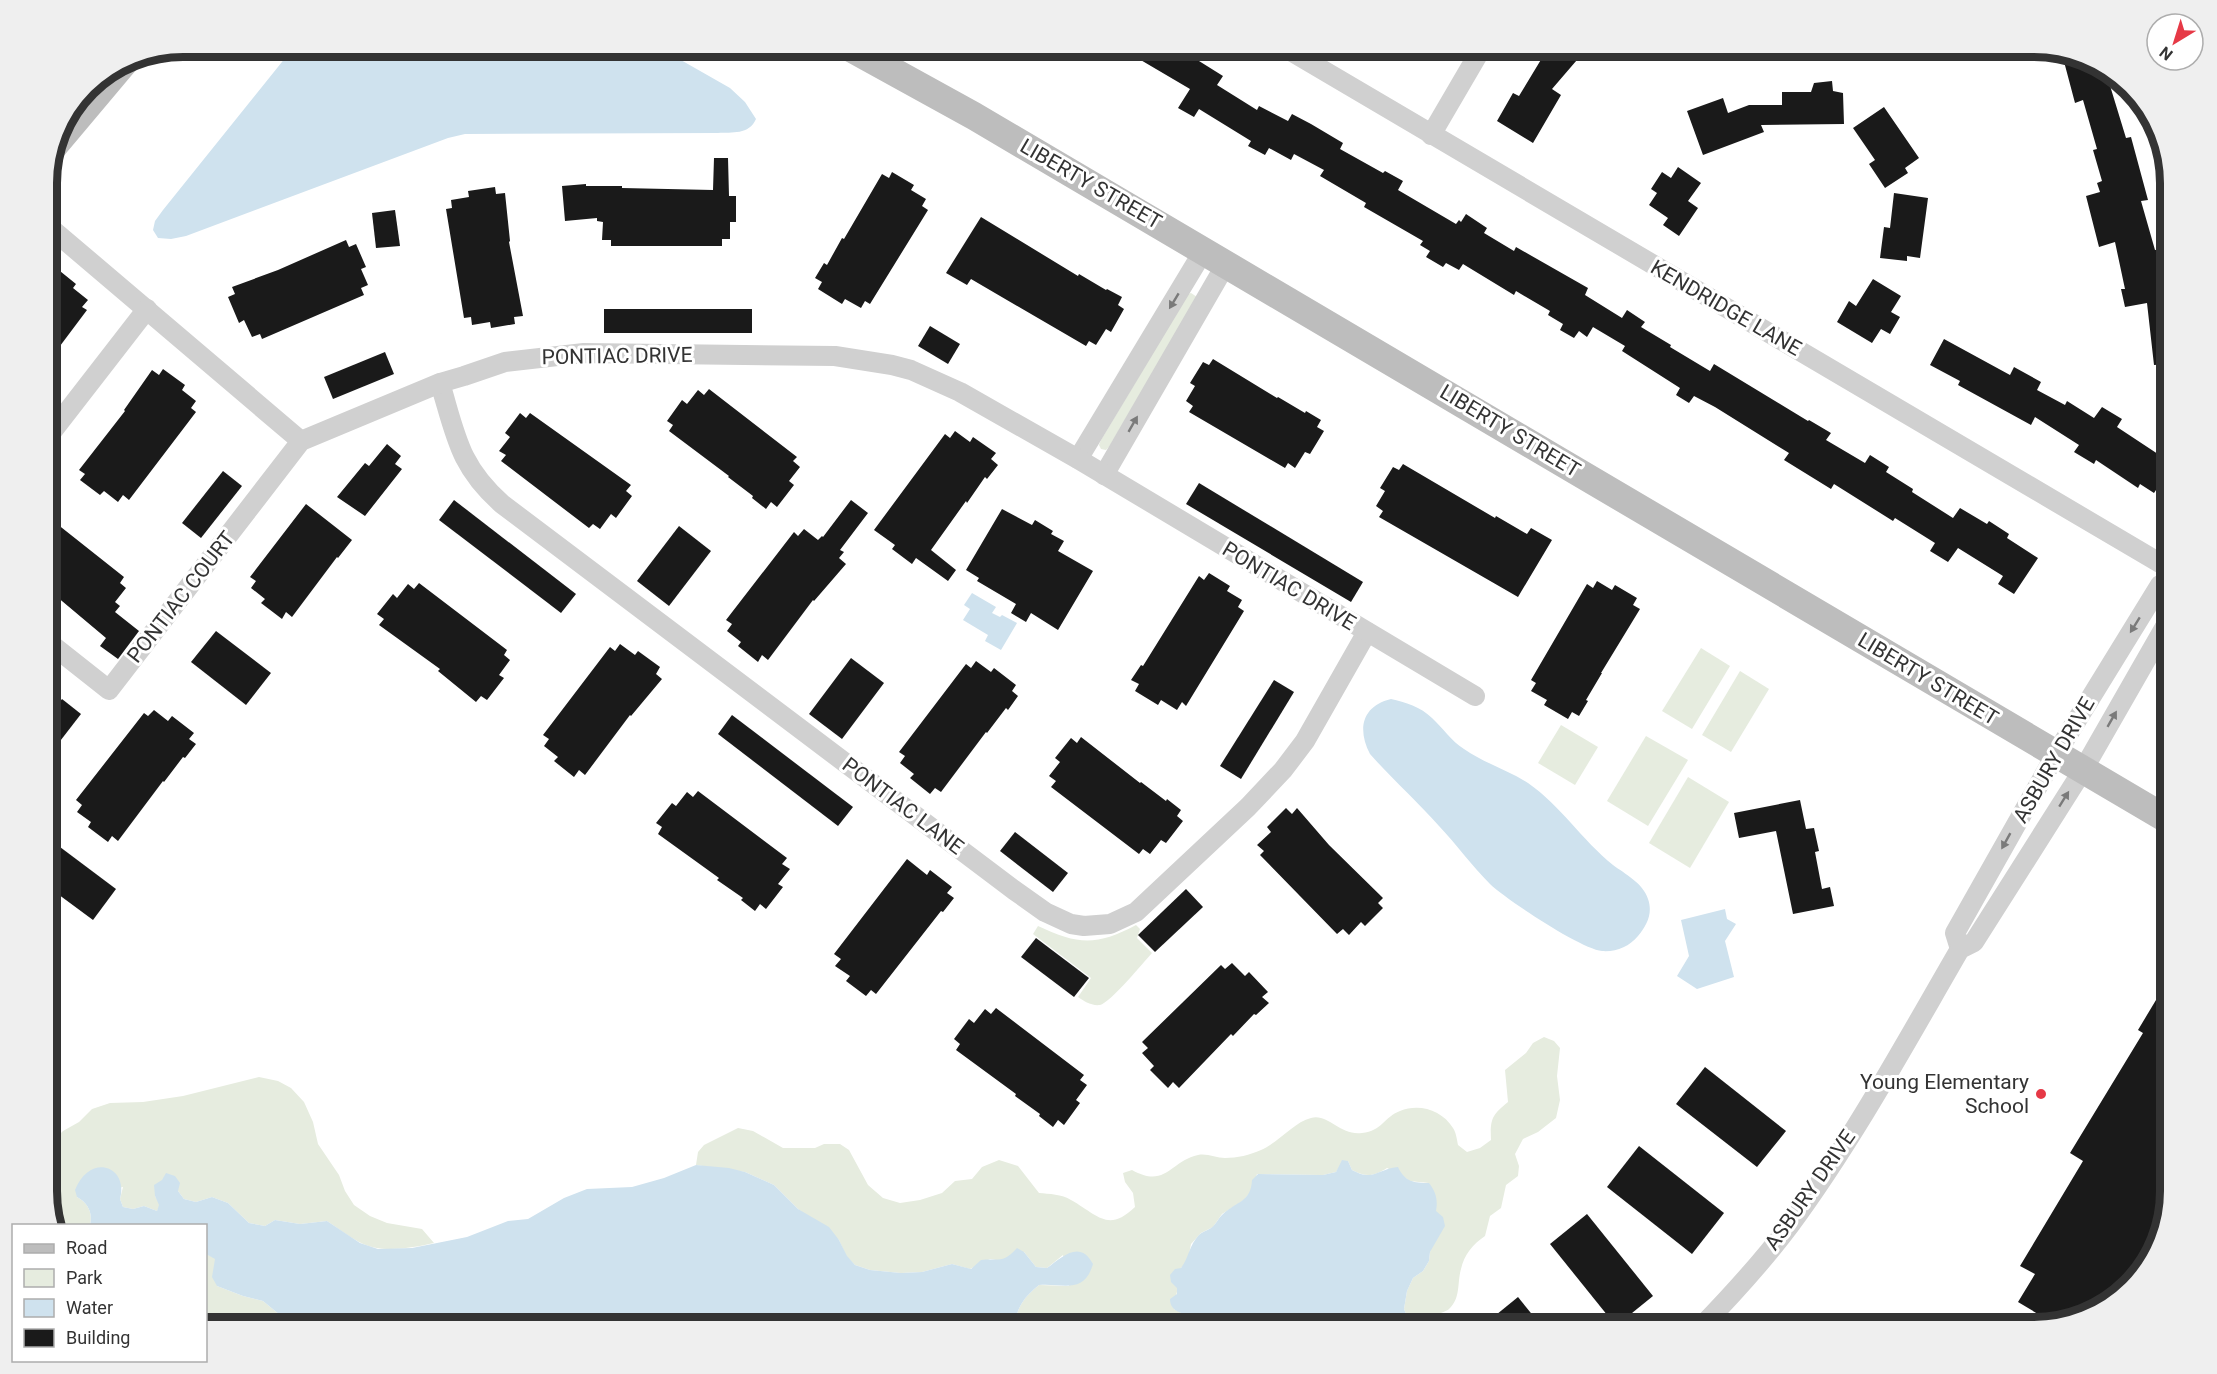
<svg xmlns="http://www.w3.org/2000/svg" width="2217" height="1374" font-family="Roboto,sans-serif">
<rect width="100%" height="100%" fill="#fff"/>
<g fill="#e6ecdf">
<path d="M1191,293L1197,297L1109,447L1106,450L1101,449L1099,445L1101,440L1188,294Z"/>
<path d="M1701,648L1730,666L1692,729L1662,711Z"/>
<path d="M1740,671L1769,689L1731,752L1702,735Z"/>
<path d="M1561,725L1598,747L1575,785L1538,763Z"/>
<path d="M1646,736L1688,760L1648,826L1607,801Z"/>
<path d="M1688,777L1729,802L1690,868L1649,843Z"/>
<path d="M1136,925L1140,929L1137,938L1152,953C1143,963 1110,1003 1100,1005C1091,1006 1084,1001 1078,997L1091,978L1033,934L1038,926C1078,945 1097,946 1136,925Z"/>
<path d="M1544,1037L1554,1041L1560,1048L1557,1076L1560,1100L1556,1118L1538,1132L1523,1139L1515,1154L1519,1166L1518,1176L1506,1185L1501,1208L1490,1216L1485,1236C1473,1244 1464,1255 1461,1269C1457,1283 1461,1298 1449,1309C1448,1311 1417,1322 1411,1326L1404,1309L1407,1291L1413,1278L1423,1271L1429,1261L1435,1211L1429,1183L1409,1181L1401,1174L1387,1168C1373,1177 1366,1177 1352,1170L1348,1161L1340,1166L1336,1172L1323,1175L1257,1174L1252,1190L1244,1200L1222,1214L1213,1227L1201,1233L1191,1244L1188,1260L1181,1268L1174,1309L1194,1319L1206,1327H1008C1017,1321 1016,1312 1022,1303C1026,1296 1032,1291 1039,1285L1069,1286L1063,1255L1047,1268L1036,1267L1024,1252L1002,1261L990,1259L970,1269L952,1264L922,1272L901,1273L870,1270L855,1265L846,1256L839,1240L798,1209L774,1185L745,1172L696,1165L698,1152L704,1145L738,1128L753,1131L783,1148H815L824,1144H840L849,1150L868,1185L883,1198L900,1203L920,1200L942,1193L955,1181L972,1179L982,1167L999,1160L1018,1166L1039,1193C1049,1194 1062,1194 1071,1200C1098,1215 1108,1233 1135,1207L1133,1193L1125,1182L1123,1173L1132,1170C1166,1189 1170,1161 1198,1155C1207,1153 1216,1158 1225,1158C1237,1158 1250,1155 1261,1150C1278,1143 1294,1122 1311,1118C1328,1113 1340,1136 1362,1133C1382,1131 1384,1117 1400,1111C1419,1103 1442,1110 1453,1128C1456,1132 1457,1140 1458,1145L1467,1152L1480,1148L1491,1140C1490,1119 1492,1115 1508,1102L1505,1070L1526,1053L1533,1043Z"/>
<path d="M259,1077L278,1081L291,1088L304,1102L313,1122L318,1144L339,1175L345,1191L354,1205L370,1216L387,1223L422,1229L434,1243C411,1248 381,1254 359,1242C348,1236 338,1228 327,1221L300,1224L275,1220L265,1226L249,1223L228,1203L212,1197L196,1202L184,1199L178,1191L155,1196L160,1205L157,1211L144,1206L133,1209L123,1207L120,1199L123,1187L77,1197C88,1203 93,1213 90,1225H55L47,1200V1147L63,1131L79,1122L92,1109L110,1103L143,1102L183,1096Z"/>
<path d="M206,1254L215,1258L217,1286L243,1296L263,1301L280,1315L279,1321L281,1327H206Z"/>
</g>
<g fill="#cfe2ee">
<path d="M294,47H658L730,88L745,102L756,119C749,135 732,132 718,133L465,134L448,138L186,236L171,239L158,238L153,230L155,221L163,210Z"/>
<path d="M972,593L996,607L992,613L1000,617L1002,615L1017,623L1001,650L985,641L988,635L963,620L970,609L964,605Z"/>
<path d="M1391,699C1405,702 1421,707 1432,718C1443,728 1451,741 1464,749C1484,763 1508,770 1528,783C1561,806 1582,840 1613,865C1625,874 1643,883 1648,899C1653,913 1647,925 1638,936C1629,947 1616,952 1602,951C1581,949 1507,900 1490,884C1472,866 1457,845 1439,826C1417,801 1392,779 1370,754C1357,729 1362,706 1391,699Z"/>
<path d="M1725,909L1727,919L1736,924L1725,941L1734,977L1697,989L1677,976L1689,956L1681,920Z"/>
<path d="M1342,1160L1348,1161L1352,1170C1374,1182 1377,1169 1398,1167C1405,1182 1414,1183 1429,1183C1436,1192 1438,1200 1436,1211L1443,1217L1445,1226L1430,1252L1429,1261L1423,1271L1413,1278L1407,1291L1404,1309L1411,1326L1409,1327H1206C1201,1325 1199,1322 1194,1319C1184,1312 1170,1313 1170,1299L1177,1294V1288L1171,1282L1170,1275L1175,1269L1181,1268C1189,1258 1189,1245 1199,1235C1202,1232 1206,1231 1211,1228C1216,1225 1218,1218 1223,1214C1237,1201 1251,1202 1252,1180L1258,1174L1323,1175L1336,1172Z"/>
<path d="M696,1165L729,1168L745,1172L774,1185L798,1209L829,1227L839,1240L847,1256L855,1265L870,1270L901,1273L922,1272L952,1264L971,1269L981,1260C999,1258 1003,1264 1017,1248L1024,1252L1036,1267L1047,1268C1062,1257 1080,1239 1093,1264C1084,1295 1063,1283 1039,1285C1032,1291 1026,1296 1022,1303C1016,1312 1017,1321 1008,1327H281L278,1321L280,1315L263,1301L243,1296L217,1286L212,1277L215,1259L206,1254V1226L90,1225C93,1213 88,1203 77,1197L75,1190C90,1152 129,1166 120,1199L123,1207L133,1209L144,1206L157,1211L159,1205L155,1196L154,1185L162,1180L166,1173L175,1176L180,1183L178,1191L184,1199L196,1202L212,1197L228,1203L249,1223L265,1226L275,1220L300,1224L327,1221L360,1243L378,1249L412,1248L467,1237L508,1221L528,1219L564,1198L587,1189L632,1187L664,1178Z"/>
</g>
<g fill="#1a1a1a">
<path d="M1146,46H1175L1223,76L1217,85L1257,110L1259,106L1288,121L1292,114L1311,124L1343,143L1340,149L1383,173L1385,171L1403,181L1398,190L1456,224L1459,220L1461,222L1466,214L1487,228L1484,233L1514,251L1516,247L1588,288L1585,295L1622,318L1627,310L1645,322L1641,327L1671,345L1670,347L1710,371L1714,364L1808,421L1809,420L1831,433L1826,440L1865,463L1870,455L1889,467L1886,472L1913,489L1912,492L1953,518L1960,508L1987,524L1989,521L2009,534L2007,538L2038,558L2014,594L1998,584L2003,576L1958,548L1948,562L1930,551L1935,543L1895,518L1893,521L1834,484L1831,489L1784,460L1789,453L1715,407L1694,396L1689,403L1676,395L1680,388L1622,351L1625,346L1593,327L1587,337L1579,331L1574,338L1560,330L1563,324L1548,315L1550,311L1516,291L1514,295L1463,264L1459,270L1446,263L1443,267L1426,257L1430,251L1420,245L1423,241L1364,207L1366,203L1320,176L1324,170L1294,154L1291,160L1269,148L1265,155L1248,146L1251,141L1199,109L1194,117L1178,108L1190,89L1139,59Z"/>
<path d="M1528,46H1589L1552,89L1561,95L1533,143L1497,121L1513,93L1519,96L1542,58Z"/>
<path d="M2062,54L2104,66L2126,138L2131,137L2148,200L2141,201L2155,250L2162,249L2166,270L2162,271L2170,312V364L2154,365L2147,303L2125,307L2121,289H2125L2115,242L2099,247L2086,196L2100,192L2097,183L2102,181L2093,150L2097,149L2083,100L2075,103Z"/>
<path d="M1832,81L1833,91L1843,93L1844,124L1761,125L1764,132L1703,155L1687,111L1723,98L1728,113L1749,105H1782V92H1811L1814,83Z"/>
<path d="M1884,107L1919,158L1905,168L1908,173L1885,188L1869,164L1875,160L1853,128Z"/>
<path d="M714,158H728L729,196H736V222H730V239H722V246H611V240H602L603,222L597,221V218L565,221L562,186L586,184V186H622V188L713,190Z"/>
<path d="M1678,167L1701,183L1688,201L1698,208L1679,236L1663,225L1668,218L1649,205L1657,193L1651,189L1662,172L1671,178Z"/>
<path d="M892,172L914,185L911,190L926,199L922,206L928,210L870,304L865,301L861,308L845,299L842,304L818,289L822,282L815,278L824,263L827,265L842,238L844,239L882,174L889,178Z"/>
<path d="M495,187L496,194L505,193L510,241L509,242L523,316L514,317L515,324L491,328L490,322L472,325L471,317L464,318L446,209L452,208L451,200L469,197L468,191Z"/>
<path d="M1894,193L1928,198L1920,258L1907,256V261L1880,258L1884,227L1890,228Z"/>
<path d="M395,210L400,246L376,248L372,213Z"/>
<path d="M981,217L1078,276L1079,274L1106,290L1107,289L1122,297L1118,305L1124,309L1111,332L1106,329L1096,345L1089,341L1086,346L971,279L967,285L946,273Z"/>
<path d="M346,240L349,247L356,244L366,267L361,269L368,285L361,288L364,295L262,339L260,334L252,337L244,320L239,323L228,297L235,294L232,287L278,270Z"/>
<path d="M55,267L76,284L73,288L88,300L82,307L87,310L60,346L58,345L47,359V277Z"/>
<path d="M1873,279L1901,296L1891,312L1900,317L1890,334L1881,329L1872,343L1837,322L1849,301L1856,306Z"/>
<rect x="604" y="309" width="148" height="24"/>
<path d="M930,326L960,344L948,364L918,346Z"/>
<path d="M1944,339L2010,375L2014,367L2041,382L2037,390L2065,405L2067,401L2094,418L2102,407L2122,419L2117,427L2170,462V469L2154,493L2140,484L2138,488L2096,460L2094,464L2074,452L2079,445L2035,417L2031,425L1958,385L1960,381L1930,365Z"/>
<path d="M385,352L394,374L333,399L324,377Z"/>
<path d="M1213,359L1277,398L1278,397L1305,413L1306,411L1321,420L1317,427L1324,431L1310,454L1305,452L1295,468L1288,463L1285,468L1189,412L1193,406L1186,401L1195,386L1190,383L1203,362L1209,365Z"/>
<path d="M163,369L185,385L182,390L196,401L191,408L196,412L129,500L123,495L118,502L104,491L100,495L80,480L85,474L79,470L125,411L124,410L152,370L159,375Z"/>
<path d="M709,389L797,457L793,461L800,467L789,481L794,485L777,507L771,502L766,509L752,498L753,496L728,477L729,476L669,431L673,425L667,421L682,400L687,404L698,390L704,395Z"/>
<path d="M520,413L526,418L530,413L631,485L626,491L632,496L616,518L611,514L600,529L593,524L589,528L501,461L506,455L499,451L510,437L505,433Z"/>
<path d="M955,431L970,442L973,437L996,453L991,459L998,465L987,479L985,477L967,503L966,501L931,550L956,570L948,581L916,558L912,564L892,549L895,545L874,530L945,434L950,438Z"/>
<path d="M387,444L401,456L395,464L402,469L365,516L337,497L365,463L369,466Z"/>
<path d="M1403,464L1495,518L1496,516L1527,534L1531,528L1552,540L1518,597L1379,517L1383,511L1376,506L1385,491L1380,488L1393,467L1399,470Z"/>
<path d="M223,471L242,486L201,538L182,523Z"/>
<path d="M1199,483L1363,582L1351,602L1186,504Z"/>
<path d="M454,500L576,594L561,613L439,520Z"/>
<path d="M851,500L868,513L840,550L844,552L839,558L846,564L814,601L813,600L768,660L762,655L758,662L738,646L741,642L727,631L732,624L726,620L794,532L798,536L804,529L818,540L822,536L823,537Z"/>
<path d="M306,504L352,540L338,558L337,557L292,617L286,612L282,619L261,603L265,599L251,588L256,581L250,577Z"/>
<path d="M1002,509L1032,525L1035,520L1053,531L1051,534L1064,541L1058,551L1093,571L1058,630L1031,613L1026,622L1011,613L1016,604L977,581L979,578L966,570Z"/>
<path d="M47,516L124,577L120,583L126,588L115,602L120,606L115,612L139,631L118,659L100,646L106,638L56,596L58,594L47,585Z"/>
<path d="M679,526L711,551L669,606L637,581Z"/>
<path d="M1209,573L1230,586L1227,591L1242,600L1238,607L1244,611L1186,706L1182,702L1177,710L1161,700L1158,705L1135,691L1139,684L1131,680L1141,665L1143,666L1199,576L1204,580Z"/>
<path d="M1597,581L1612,590L1615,585L1637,598L1633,605L1640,609L1601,673H1602L1586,700L1588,701L1579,716L1572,712L1568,719L1544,705L1547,700L1531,691L1536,683L1531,680L1587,584L1593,588Z"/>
<path d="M419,583L507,650L504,655L510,660L499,675L504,678L487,700L481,696L476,702L438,671L440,669L379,625L384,619L377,614L393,594L397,598L408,584L414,589Z"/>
<path d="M216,631L271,673L246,705L191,662Z"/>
<path d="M620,644L635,655L638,651L660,667L656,674L662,679L631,716L630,715L585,775L579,770L574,777L554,761L558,757L544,746L549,739L543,735L610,647L615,651Z"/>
<path d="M851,658L884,683L842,739L809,714Z"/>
<path d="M976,661L991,672L994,668L1016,685L1012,691L1018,696L1008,710L1006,708L987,733L986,732L941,792L935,788L930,794L910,778L914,774L900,763L905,756L899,752L966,664L971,668Z"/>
<path d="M1274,680L1294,692L1241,779L1220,766Z"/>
<path d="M62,699L81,714L47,758V718Z"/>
<path d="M154,710L168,721L172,716L194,733L189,739L196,744L185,758L183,757L164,782L163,781L118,841L112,836L108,842L88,827L91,822L77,812L82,805L76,800L144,713L148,716Z"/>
<path d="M732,715L853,807L838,826L718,734Z"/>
<path d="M1081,737L1140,783L1141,782L1166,801L1167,799L1181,810L1177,816L1183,821L1166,843L1161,840L1150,854L1143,849L1139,854L1051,787L1056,781L1049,776L1060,762L1055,758L1071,738L1077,743Z"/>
<path d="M698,791L787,858L782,864L790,869L778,884L783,887L766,909L760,904L755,911L741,900L743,898L717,880L719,878L658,834L662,827L656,823L672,803L676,806L687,792L693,797Z"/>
<path d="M1800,800L1806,829L1814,828L1819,851L1815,852L1822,889L1830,887L1834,906L1793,914L1776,831L1739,838L1734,813Z"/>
<path d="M1286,808L1292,814L1297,808L1329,845L1383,898L1378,903L1383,908L1365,926L1361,922L1349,935L1343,929L1337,934L1260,855L1264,851L1257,845L1271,832L1267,827Z"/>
<path d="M1015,832L1068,873L1053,892L1000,851Z"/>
<path d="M60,847L116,889L93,920L47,886V865Z"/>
<path d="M907,859L927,875L930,870L952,887L947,893L954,898L943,912L941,911L876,994L871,990L866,996L846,981L850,976L835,966L841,959L834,954Z"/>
<path d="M1186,889L1203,907L1155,952L1138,935Z"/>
<path d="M1036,938L1089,978L1074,997L1021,957Z"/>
<path d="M1232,963L1245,976L1249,972L1268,992L1262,997L1269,1003L1256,1015L1254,1014L1233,1036L1231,1034L1179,1088L1173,1082L1168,1088L1150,1070L1154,1066L1142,1053L1148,1048L1142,1042L1221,965L1225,969Z"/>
<path d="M2156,1000L2170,1009V1191L2156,1244L2140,1271L2103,1309L2053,1323L2018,1302L2035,1274L2020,1266L2083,1161L2070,1153L2143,1033L2138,1030Z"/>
<path d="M996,1008L1084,1075L1080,1080L1087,1085L1076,1100L1080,1103L1064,1125L1058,1120L1053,1127L1039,1116L1040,1114L1015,1096L1016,1094L956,1050L960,1044L954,1039L969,1019L974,1023L985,1009L991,1014Z"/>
<path d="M1705,1067L1786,1131L1757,1167L1676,1104Z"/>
<path d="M1639,1146L1724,1213L1692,1254L1607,1187Z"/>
<path d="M1587,1214L1653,1296L1616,1326L1550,1244Z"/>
<path d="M1518,1297L1543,1328H1480Z"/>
</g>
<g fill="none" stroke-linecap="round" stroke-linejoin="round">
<g stroke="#d0d0d0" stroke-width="20">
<path d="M1282,46L2170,569"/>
<path d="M1431,135L1483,46"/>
<path d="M47,225L301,441"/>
<path d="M440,383C456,436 459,466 502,504L1014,890L1045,912L1071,924L1084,926L1110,924L1136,912L1248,807L1283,770L1305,741L1367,632"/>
<path d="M47,438L147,309"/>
<path d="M1078,459L1204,250"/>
<path d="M1104,475L1226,264"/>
<path d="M47,641L109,690L301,441L440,383L464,376L505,362L584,353L835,356L892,365L911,370L960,392L1078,459L1475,696"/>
<path d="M1960,949L1955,933L2056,754L2160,585L2170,581"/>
<path d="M1701,1327C1732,1295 1763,1261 1790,1225C1854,1138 1906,1042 1960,949L1974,942L2083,770L2170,618"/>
</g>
<g stroke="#bdbdbd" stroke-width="28">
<path d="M847,46L974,116L2170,821"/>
<path d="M53,147L127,59"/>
</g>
</g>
<defs><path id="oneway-solid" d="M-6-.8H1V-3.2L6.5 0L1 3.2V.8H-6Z" transform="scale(1.5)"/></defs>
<g fill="#7a7a7a">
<use href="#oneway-solid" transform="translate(1174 301) rotate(121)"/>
<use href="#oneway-solid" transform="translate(1133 424) rotate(-60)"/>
<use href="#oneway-solid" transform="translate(2135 625) rotate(122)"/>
<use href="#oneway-solid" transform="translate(2112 719) rotate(-60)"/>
<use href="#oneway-solid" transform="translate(2064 799) rotate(-58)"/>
<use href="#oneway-solid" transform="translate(2006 841) rotate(119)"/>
</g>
<circle fill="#e63946" stroke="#fff" stroke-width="2" cx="2041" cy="1094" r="6"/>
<g text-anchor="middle" stroke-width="6" stroke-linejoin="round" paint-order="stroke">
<g font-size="21" fill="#333" stroke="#fff">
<text transform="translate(1091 184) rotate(30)" y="7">LIBERTY STREET</text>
<text transform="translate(1726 308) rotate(30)" y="7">KENDRIDGE LANE</text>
<text transform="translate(617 356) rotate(-1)" y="7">PONTIAC DRIVE</text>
<text transform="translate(1510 431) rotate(31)" y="7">LIBERTY STREET</text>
<text transform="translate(1289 586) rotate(31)" y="7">PONTIAC DRIVE</text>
<text transform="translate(181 597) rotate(-52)" y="7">PONTIAC COURT</text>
<text transform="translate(1928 679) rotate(31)" y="7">LIBERTY STREET</text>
<text transform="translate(2054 760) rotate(-60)" y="7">ASBURY DRIVE</text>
<text transform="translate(903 806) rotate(37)" y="7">PONTIAC LANE</text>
<text transform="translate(1810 1190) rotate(-55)" y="7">ASBURY DRIVE</text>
</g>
<g font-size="21" fill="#333" stroke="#fff" text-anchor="end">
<text x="2029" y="1089">Young Elementary<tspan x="2029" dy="24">School</tspan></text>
</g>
</g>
<path d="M0 0H2217V1374H0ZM183 57H2034A126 126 0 0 1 2160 183V1191A126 126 0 0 1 2034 1317H183A126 126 0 0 1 57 1191V183A126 126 0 0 1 183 57Z" fill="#efefef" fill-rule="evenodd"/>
<path fill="none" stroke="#333" stroke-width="8" d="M183 57H2034A126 126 0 0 1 2160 183V1191A126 126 0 0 1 2034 1317H183A126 126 0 0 1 57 1191V183A126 126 0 0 1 183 57Z"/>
<rect x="12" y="1224" width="195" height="138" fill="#ffffff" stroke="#adadad" stroke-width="1.5"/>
<rect x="24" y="1244" width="30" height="9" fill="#bdbdbd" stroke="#adadad" stroke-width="1.5"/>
<text x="66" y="1254" font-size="18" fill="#333333">Road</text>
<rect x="24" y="1269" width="30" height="18" fill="#e6ecdf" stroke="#adadad" stroke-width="1.5"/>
<text x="66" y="1284" font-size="18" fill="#333333">Park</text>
<rect x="24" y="1299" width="30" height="18" fill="#cfe2ee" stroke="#adadad" stroke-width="1.5"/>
<text x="66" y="1314" font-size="18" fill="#333333">Water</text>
<rect x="24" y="1329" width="30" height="18" fill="#1a1a1a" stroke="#adadad" stroke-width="1.5"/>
<text x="66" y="1344" font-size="18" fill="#333333">Building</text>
<g transform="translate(2175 42) rotate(218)"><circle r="28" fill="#ffffff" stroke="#adadad" stroke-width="1.5"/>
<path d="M0-4.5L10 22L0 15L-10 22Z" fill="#e63946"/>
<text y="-9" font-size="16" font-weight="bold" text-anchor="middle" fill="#333333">N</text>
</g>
</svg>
